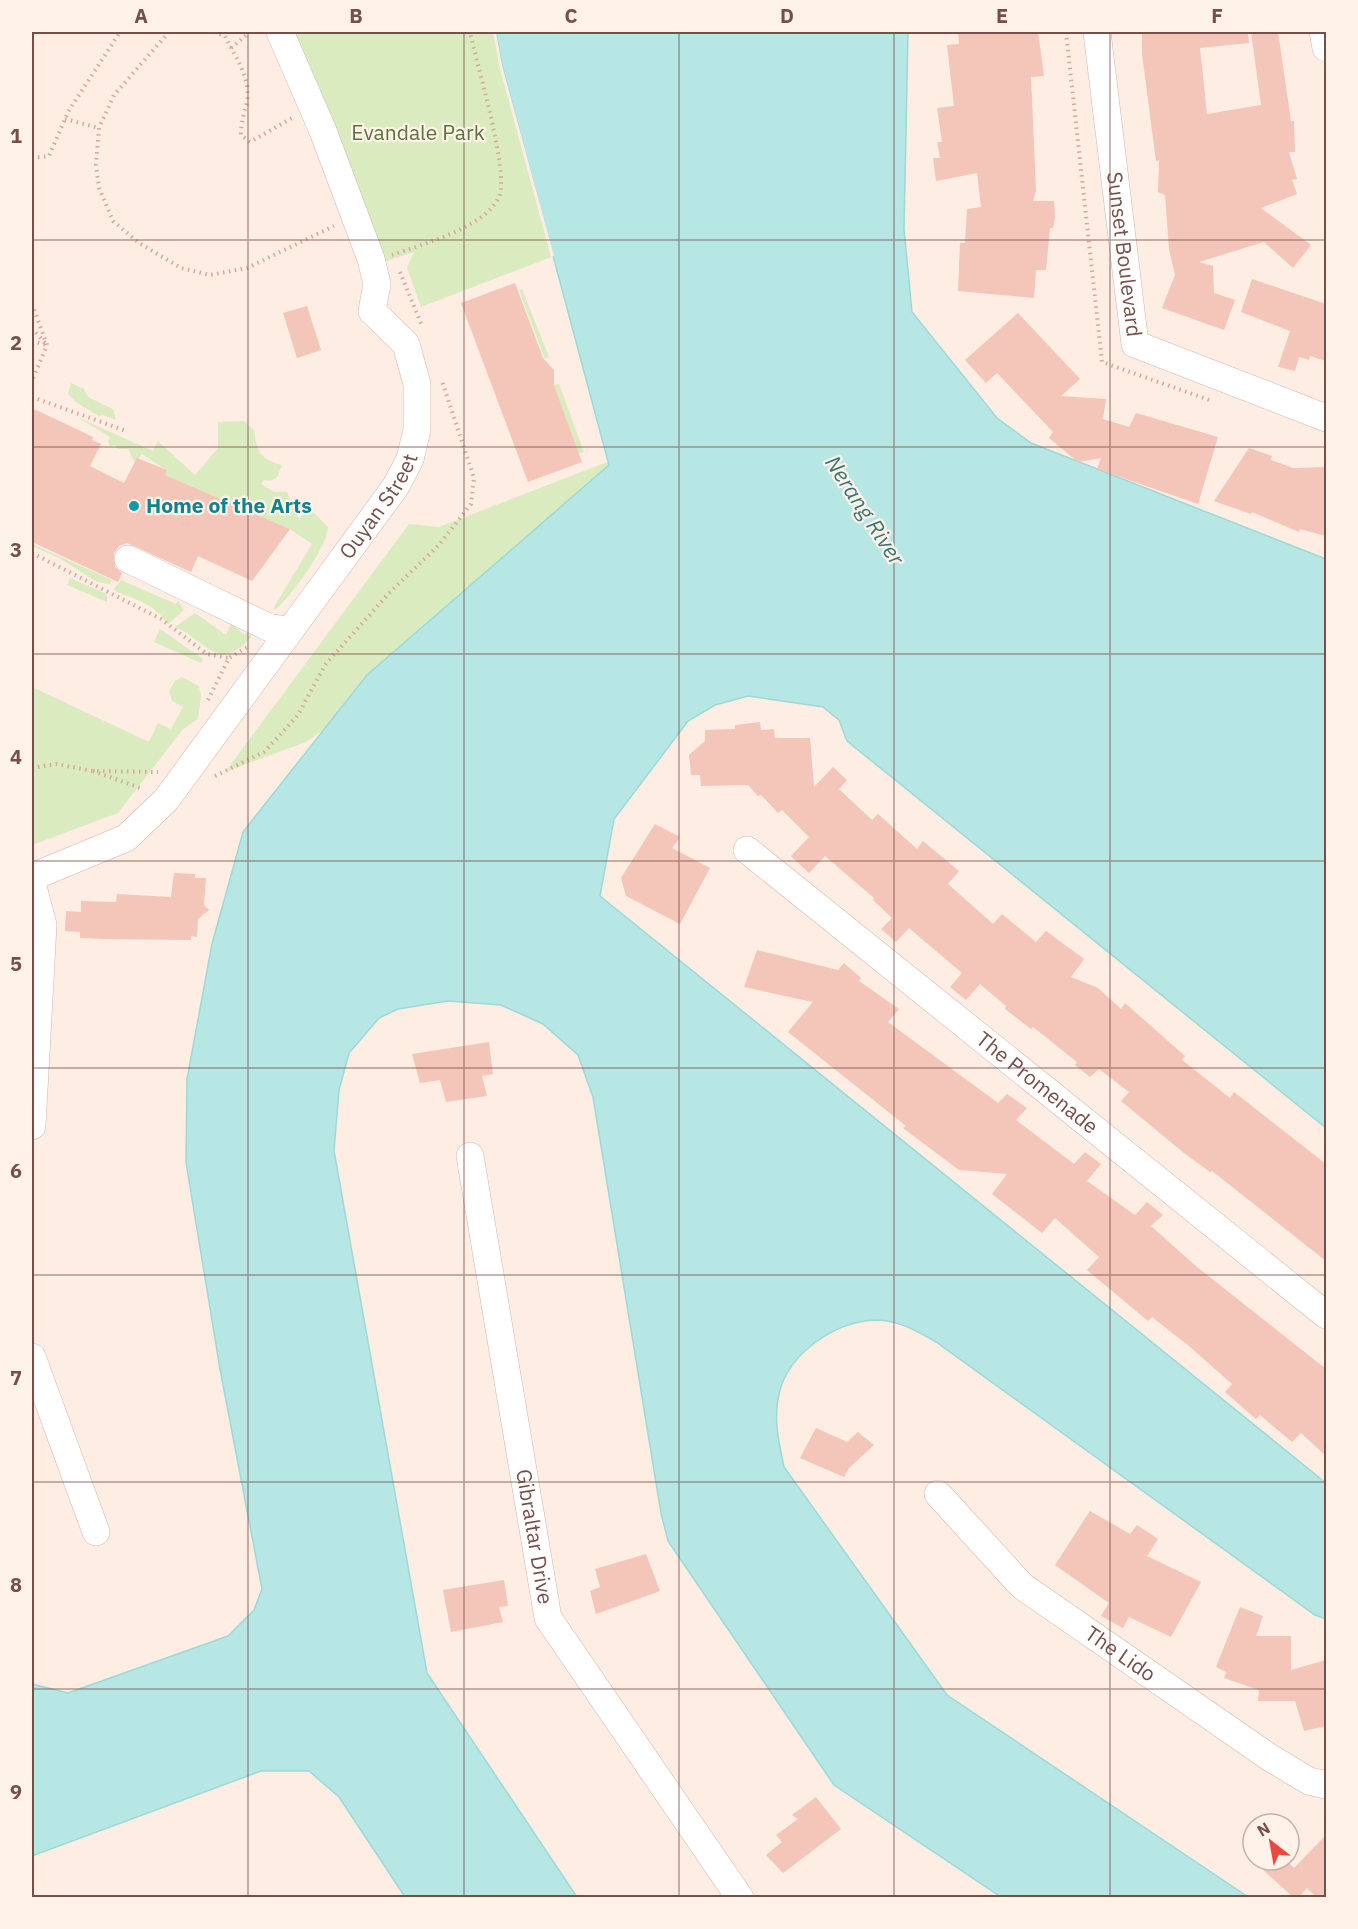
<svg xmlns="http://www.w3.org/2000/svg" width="1358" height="1929" font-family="'IBM Plex Sans',sans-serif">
<rect width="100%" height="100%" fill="#fdede2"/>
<g fill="#daebc0">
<path d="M271,32H496L502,65L554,256L421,307L407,268L414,252L366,268Z"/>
<path d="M522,289L549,357L545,359L519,290Z"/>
<path d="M71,383L84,389L88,397L113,409L116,420L103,415L99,416L77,403L68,394Z"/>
<path d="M559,384L584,452L579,454L554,385Z"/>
<path d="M77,417L153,451L158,441L195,475L218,448V422L244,421L254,430C257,451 259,459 282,465L277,477L271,481L264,480L261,484L274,492H287L299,519L305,511L313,512L328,527C328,546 290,598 275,610L274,607L312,544L290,529L165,475L166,470L142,454L135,463L128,449H118L115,445L110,446L108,442L110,437Z"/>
<path d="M610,461L609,465L367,675L323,730L306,742L225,772L409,524L439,527Z"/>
<path d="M32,544L112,580L110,584L97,582L59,558L32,546Z"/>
<path d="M70,578L107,594V602L67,585Z"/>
<path d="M121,580L176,604L178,601L184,610L168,624C156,606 137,599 117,592L114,589Z"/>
<path d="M195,613L226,635L231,623L244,635L247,633L252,636C218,676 204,638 175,627Z"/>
<path d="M160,629L203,659L201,663L154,642Z"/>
<path d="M182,677L199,686L201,696L198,719L183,729L118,813L32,845V687L149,742L158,723L171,729L183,707L172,701L169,691L175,681Z"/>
</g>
<path fill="#b6e7e5" stroke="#9cd9d7" stroke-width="1.5" d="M496,32H908L904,229L912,312L997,418L1031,443L1326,559V1128L847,741L839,720L823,707L748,696L715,705L688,721L614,819L600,896L1326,1483V1619L1315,1615L936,1342C917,1331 898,1320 876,1320C836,1321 788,1353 779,1394C773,1419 779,1443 784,1467L947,1695L1248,1897H1001L834,1785L668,1541L661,1513L593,1097L578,1055L543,1024L501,1005L448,1001L398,1009L379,1018L349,1053L339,1090L334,1151L427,1673L577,1897H405L339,1797L309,1771H261L32,1856V1684L68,1693L228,1636L254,1610L262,1589L220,1369L186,1162L187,1079L212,944L243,832L367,675L609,465L502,65Z"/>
<path fill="#fdede2" d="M493,32H496L502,65L554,256L551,257L499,65Z"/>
<g fill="#f4c5b9">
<path d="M958,32H1038L1044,76L1031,77L1036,191L1033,201H1054L1055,218L1053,228H1050L1046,270H1036L1034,298L958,291L960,243H965L967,209L981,207L977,173L936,181L933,158H940L937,142H942L937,108L954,106L947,45L959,44Z"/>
<path d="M1142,32H1248L1249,43L1200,48L1207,114L1261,105L1251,32H1278L1291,121H1294L1295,152H1289L1297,179L1292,180L1297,194L1261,208L1311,245L1293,268L1264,242L1199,262L1213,266L1214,293L1235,300L1224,330L1162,308L1175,275L1169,249L1165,195L1158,192L1159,160L1156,161L1142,54Z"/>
<path d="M1252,279L1326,304V361L1310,356L1309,360L1299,357L1295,371L1278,367L1290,331L1241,312Z"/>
<path d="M515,283L543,358L554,370V385L582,462L528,482L461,303Z"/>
<path d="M307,306L321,350L297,358L283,313Z"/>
<path d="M1018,313L1080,379L1061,396L1106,399L1103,419L1129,427L1136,413L1218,437L1198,504L1097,469L1101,458L1078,462L1049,438L1053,432L997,373L986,383L965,360Z"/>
<path d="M32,408L93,437L92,440L101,444L90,466L124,483L137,458L167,470L165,475L290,529L252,581L198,556L191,572L127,543L119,546L114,553L115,567L122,573L118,582L32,542Z"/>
<path d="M1249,448L1272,456L1271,460L1293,468L1326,467V536L1300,529L1299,532L1252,512L1251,514L1214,501Z"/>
<path d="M760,722L761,730L774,729L775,738H810L814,787L833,767L847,780L839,789L872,820L878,814L917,849L923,841L959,871L948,884L993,924L1002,914L1036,942L1046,931L1084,959L1071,977L1098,988L1121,1009L1125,1003L1185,1056L1182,1060L1230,1098L1234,1092L1326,1164V1261L1212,1171L1210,1172L1184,1153L1121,1101L1129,1092L1099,1069L1090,1077L1075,1065L1077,1062L1033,1027L1031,1029L1005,1009L1006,1006L980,984L966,1000L950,987L962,973L909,928L896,942L881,929L892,918L873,900L874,898L825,856L809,873L791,856L809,837L782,810L778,813L761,795L758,796L748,785L701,786L700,775H691L689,755L705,741V730L735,729V725Z"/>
<path d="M655,824L680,837L672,848L710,868L680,924L626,896L621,878Z"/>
<path d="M174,873L195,874V878H206L204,905L209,910L198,919L197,937L191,936V940L106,939L80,938V932L65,931L66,911L81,912V901L116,902L117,894L171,897Z"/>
<path d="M757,950L838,970L844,963L861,978L859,981L899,1009L888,1022L998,1103L1007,1094L1027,1108L1016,1120L1074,1164L1085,1152L1101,1164L1087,1181L1135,1215L1147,1202L1163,1215L1151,1226L1197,1267L1326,1369V1456L1301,1433L1292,1442L1260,1415L1256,1419L1225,1392L1232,1384L1189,1346L1152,1317L1148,1321L1087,1270L1099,1257L1055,1218L1042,1233L992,1194L1007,1174L959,1170L903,1128L906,1126L788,1032L813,1002L744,987Z"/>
<path d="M489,1042L493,1074L482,1076L487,1096L446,1102L440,1080L420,1083L412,1054Z"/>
<path d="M816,1428L847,1442L858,1432L874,1445L849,1468L844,1477L800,1458Z"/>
<path d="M1090,1511L1130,1534L1137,1525L1158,1539L1147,1556L1201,1582L1171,1637L1129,1617L1123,1628L1101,1616L1109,1603L1055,1565Z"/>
<path d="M646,1554L660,1591L596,1614L590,1591L600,1587L595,1569Z"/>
<path d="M504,1580L508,1606L499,1607L503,1622L451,1632L443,1590Z"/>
<path d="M1240,1607L1263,1616L1256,1636H1291V1670L1326,1660V1726L1304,1731L1295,1701H1258L1259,1690L1224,1678L1226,1672L1216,1667Z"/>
<path d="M816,1797L841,1829L783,1873L766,1855L782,1842L776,1835L798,1819L792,1815Z"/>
<path d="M1326,1835V1898H1317L1307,1888L1298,1898H1294L1263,1870L1273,1860H1286L1294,1868Z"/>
</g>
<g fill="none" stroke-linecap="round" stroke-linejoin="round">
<g stroke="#d1b5ac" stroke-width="28">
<g id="minor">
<path id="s1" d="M1097,32L1135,344L1326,418"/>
<path d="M1323,32L1326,48"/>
<path d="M128,559L270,628L290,630"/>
<path id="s2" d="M747,850L1326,1315"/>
<path id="s3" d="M32,877L126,838L166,800L396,486L410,459L417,430V384L406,344L372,311L377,284L371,259L323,131L280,32"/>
<path d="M32,883L43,925L32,1126"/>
<path id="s4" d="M470,1156L548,1618L740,1898"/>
<path d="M32,1357L96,1532"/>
<path id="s5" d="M938,1494L1022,1586L1269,1757L1309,1781L1326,1785"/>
</g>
</g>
<g stroke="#d8a89c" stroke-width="4" stroke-dasharray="1.5 4.5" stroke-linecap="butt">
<path d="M169,32L114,95L99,128L96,165L99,188L113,221L139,243L181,268L210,275L247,268L334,226"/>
<path d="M214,32L225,36C235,57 251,77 247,102C244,114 241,122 241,135L250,142L292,118"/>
<path d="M1066,32L1102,362L1212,401"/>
<path d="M231,48L250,32"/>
<path d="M65,119L99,128"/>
<path d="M32,158L49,156L68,112L120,32"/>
<path d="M392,255C422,244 485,228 499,197C510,174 476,62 470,32"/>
<path d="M400,272L422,326"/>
<path d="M32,304L47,345L32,381"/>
<path d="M32,328L45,343"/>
<path d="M32,341L47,345"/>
<path d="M32,397L126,431"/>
<path d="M32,553L161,619L207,654L229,658"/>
<path d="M208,700L229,658L249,646"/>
<path d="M32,768L56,764L93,771L158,772"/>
<path d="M93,771L143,789"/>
<path d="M215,776L264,752L281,734L298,715L325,665L391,591L439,545L471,504L474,478L442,381"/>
</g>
<use href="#minor" stroke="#fff" stroke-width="27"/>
</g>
<path fill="none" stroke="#764f48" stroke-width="1.5" stroke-opacity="0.55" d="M248,32V1898M464,32V1898M679,32V1898M894,32V1898M1110,32V1898M32,240H1326M32,447H1326M32,654H1326M32,861H1326M32,1068H1326M32,1275H1326M32,1482H1326M32,1689H1326"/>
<circle fill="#0f9aa8" stroke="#fff2e9" stroke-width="2" cx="134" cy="506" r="6"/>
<g text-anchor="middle" stroke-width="4.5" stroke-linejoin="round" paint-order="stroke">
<g font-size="21" fill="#58763c" stroke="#fff2e9">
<text x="418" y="140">Evandale Park</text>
</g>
<g font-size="21" fill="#764f48" stroke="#fff2e9">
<text dy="7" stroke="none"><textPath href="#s1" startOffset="224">Sunset Boulevard</textPath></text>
<text dy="7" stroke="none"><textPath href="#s3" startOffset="520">Ouyan Street</textPath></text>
<text dy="7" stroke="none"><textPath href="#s2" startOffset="372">The Promenade</textPath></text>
<text dy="7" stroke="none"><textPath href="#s4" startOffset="386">Gibraltar Drive</textPath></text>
<text dy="7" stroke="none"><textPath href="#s5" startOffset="244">The Lido</textPath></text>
</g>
<g font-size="21" font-weight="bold" fill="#0d838f" stroke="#fff2e9" text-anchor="start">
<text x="146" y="513">Home of the Arts</text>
</g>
<g font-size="22" font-style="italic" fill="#387573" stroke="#fff2e9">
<text transform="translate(865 510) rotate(57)" y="8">Nerang River</text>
</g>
</g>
<rect width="1358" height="1929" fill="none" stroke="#fff2e9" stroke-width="66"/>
<g transform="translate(1271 1842) rotate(329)"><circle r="28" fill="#fff2e9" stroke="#c8b1a9" stroke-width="1.5"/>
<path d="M0-4.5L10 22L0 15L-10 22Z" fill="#ec4842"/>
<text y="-9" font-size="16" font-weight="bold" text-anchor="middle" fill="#764f48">N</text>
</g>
<rect x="33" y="33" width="1292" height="1863" fill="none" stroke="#764f48" stroke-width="2"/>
<g font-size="20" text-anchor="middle" font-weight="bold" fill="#764f48">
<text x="141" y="23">A</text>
<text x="356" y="23">B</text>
<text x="571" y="23">C</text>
<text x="787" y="23">D</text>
<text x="1002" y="23">E</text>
<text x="1217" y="23">F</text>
<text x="16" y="143">1</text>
<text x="16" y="350">2</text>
<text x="16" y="557">3</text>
<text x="16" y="764">4</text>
<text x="16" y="971">5</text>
<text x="16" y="1178">6</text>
<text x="16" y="1385">7</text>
<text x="16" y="1592">8</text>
<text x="16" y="1799">9</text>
</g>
</svg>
